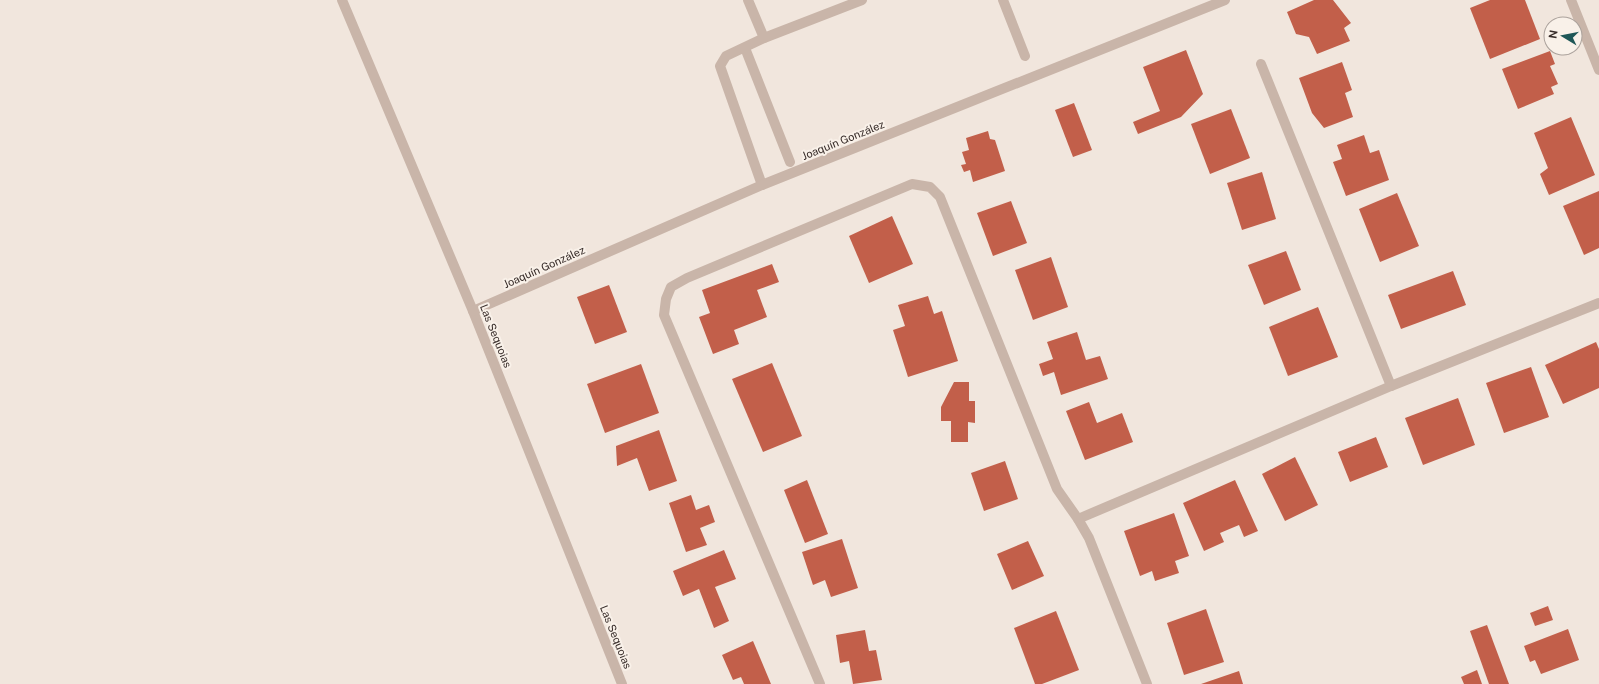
<svg xmlns="http://www.w3.org/2000/svg" width="1599" height="684" font-family="'Public Sans',sans-serif">
<rect width="100%" height="100%" fill="#f1e6dd"/>
<g fill="#c25f4a">
<path d="M1314,0H1333L1351,23L1344,28L1350,41L1317,54L1309,37L1296,34L1287,12Z"/>
<path d="M1490,0H1525L1540,39L1490,59L1470,8Z"/>
<path d="M1186,50L1203,94L1181,117L1138,134L1133,122L1160,111L1143,67Z"/>
<path d="M1550,51L1555,64L1550,66L1558,84L1551,87L1554,94L1518,109L1502,69Z"/>
<path d="M1342,62L1352,90L1345,93L1353,117L1324,128L1312,113L1299,78Z"/>
<path d="M1074,103L1092,150L1073,157L1055,110Z"/>
<path d="M1231,109L1250,158L1210,174L1191,124Z"/>
<path d="M1571,117L1595,175L1549,195L1540,174L1548,168L1534,133Z"/>
<path d="M988,131L990,139L995,140L1005,171L973,182L970,170L964,172L961,165L966,164L962,152L969,150L966,138Z"/>
<path d="M1364,135L1370,153L1379,150L1389,180L1346,196L1333,162L1342,159L1337,145Z"/>
<path d="M1262,172L1276,219L1242,230L1227,183Z"/>
<path d="M1599,191V248L1584,255L1563,206Z"/>
<path d="M1397,193L1419,246L1380,262L1359,209Z"/>
<path d="M1011,201L1027,243L993,256L977,213Z"/>
<path d="M892,216L913,264L869,283L849,236Z"/>
<path d="M1286,251L1301,290L1264,305L1248,265Z"/>
<path d="M1051,257L1068,307L1033,320L1015,270Z"/>
<path d="M772,264L779,282L757,290L767,317L734,330L739,344L713,354L699,317L710,313L702,290Z"/>
<path d="M1453,271L1466,305L1401,329L1388,295Z"/>
<path d="M609,285L627,332L595,344L577,297Z"/>
<path d="M928,296L934,314L942,311L958,361L908,377L893,330L905,326L898,305Z"/>
<path d="M1318,307L1338,357L1288,376L1269,327Z"/>
<path d="M1077,332L1086,360L1100,356L1108,379L1061,395L1054,372L1043,376L1039,364L1053,359L1047,342Z"/>
<path d="M1596,342L1599,349V388L1563,404L1545,365Z"/>
<path d="M772,363L802,436L763,452L732,379Z"/>
<path d="M641,364L659,413L605,433L587,384Z"/>
<path d="M1531,367L1549,417L1504,433L1486,383Z"/>
<path d="M954,382H969V401H975V423L968,422V442H951V421H941V407Z"/>
<path d="M1458,398L1475,445L1423,465L1405,418Z"/>
<path d="M1089,402L1097,423L1122,413L1133,442L1085,460L1066,411Z"/>
<path d="M659,430L677,481L649,491L637,458L617,466L616,446Z"/>
<path d="M1376,437L1388,467L1350,482L1338,452Z"/>
<path d="M1295,457L1318,505L1285,521L1262,474Z"/>
<path d="M1005,461L1018,499L984,511L971,473Z"/>
<path d="M807,480L828,534L805,543L784,490Z"/>
<path d="M1235,480L1258,531L1244,537L1239,525L1220,533L1224,542L1204,551L1183,503Z"/>
<path d="M691,495L696,510L709,505L715,522L700,528L707,545L686,552L669,503Z"/>
<path d="M1174,513L1189,556L1175,561L1179,573L1155,581L1152,571L1140,576L1124,531Z"/>
<path d="M842,539L858,588L831,597L825,580L813,585L802,552Z"/>
<path d="M1028,541L1044,576L1012,590L997,554Z"/>
<path d="M724,550L736,579L715,587L729,621L714,628L699,589L683,596L673,571Z"/>
<path d="M1548,606L1553,620L1535,626L1530,613Z"/>
<path d="M1206,609L1224,662L1184,675L1167,623Z"/>
<path d="M1056,611L1079,670L1042,684H1035L1014,628Z"/>
<path d="M1487,625L1509,684H1489L1470,631Z"/>
<path d="M1568,629L1579,660L1541,674L1535,660L1530,662L1524,646Z"/>
<path d="M865,630L869,651L876,650L882,680L853,684L849,661L840,663L836,635Z"/>
<path d="M753,641L771,684H744L741,677L733,680L722,655Z"/>
<path d="M1477,670L1482,684H1464L1461,677Z"/>
<path d="M1239,671L1243,684H1201Z"/>
</g>
<g fill="none" stroke-linecap="round" stroke-linejoin="round">
<g stroke="#c9b5a9" stroke-width="10">
<path d="M342,0L473,311L622,684"/>
<path d="M748,0L764,38"/>
<path d="M1003,0L1025,56"/>
<path d="M1571,0L1599,70"/>
<path d="M745,48L790,162"/>
<path d="M1261,64L1391,386"/>
<path d="M762,185L720,66L726,56L764,38L862,0"/>
<path d="M473,311L762,185L1225,0"/>
<path d="M1078,519L1391,386L1599,303"/>
<path d="M820,684L664,315L666,299L671,287L687,278L912,184L930,187L940,197L1057,489L1078,519L1089,538L1147,684"/>
</g>
</g>
<g text-anchor="middle" stroke-width="4" stroke-linejoin="round" paint-order="stroke">
<g font-size="11" fill="#372c29" stroke="#f9f1e9">
<text transform="translate(843 140) rotate(-22)" y="4">Joaquín González</text>
<text transform="translate(544 267) rotate(-24)" y="4">Joaquín González</text>
<text transform="translate(496 336) rotate(68)" y="4">Las Sequoias</text>
<text transform="translate(616 637) rotate(68)" y="4">Las Sequoias</text>
</g>
</g>
<g transform="translate(1563 36) rotate(280)"><circle r="19" fill="#f9f1e9" stroke="#aba29c"/>
<path d="M0-3L7 15L0 10L-7 15Z" fill="#1f5757"/>
<text y="-6" font-size="11" font-weight="bold" text-anchor="middle" fill="#372c29">N</text>
</g>
</svg>
